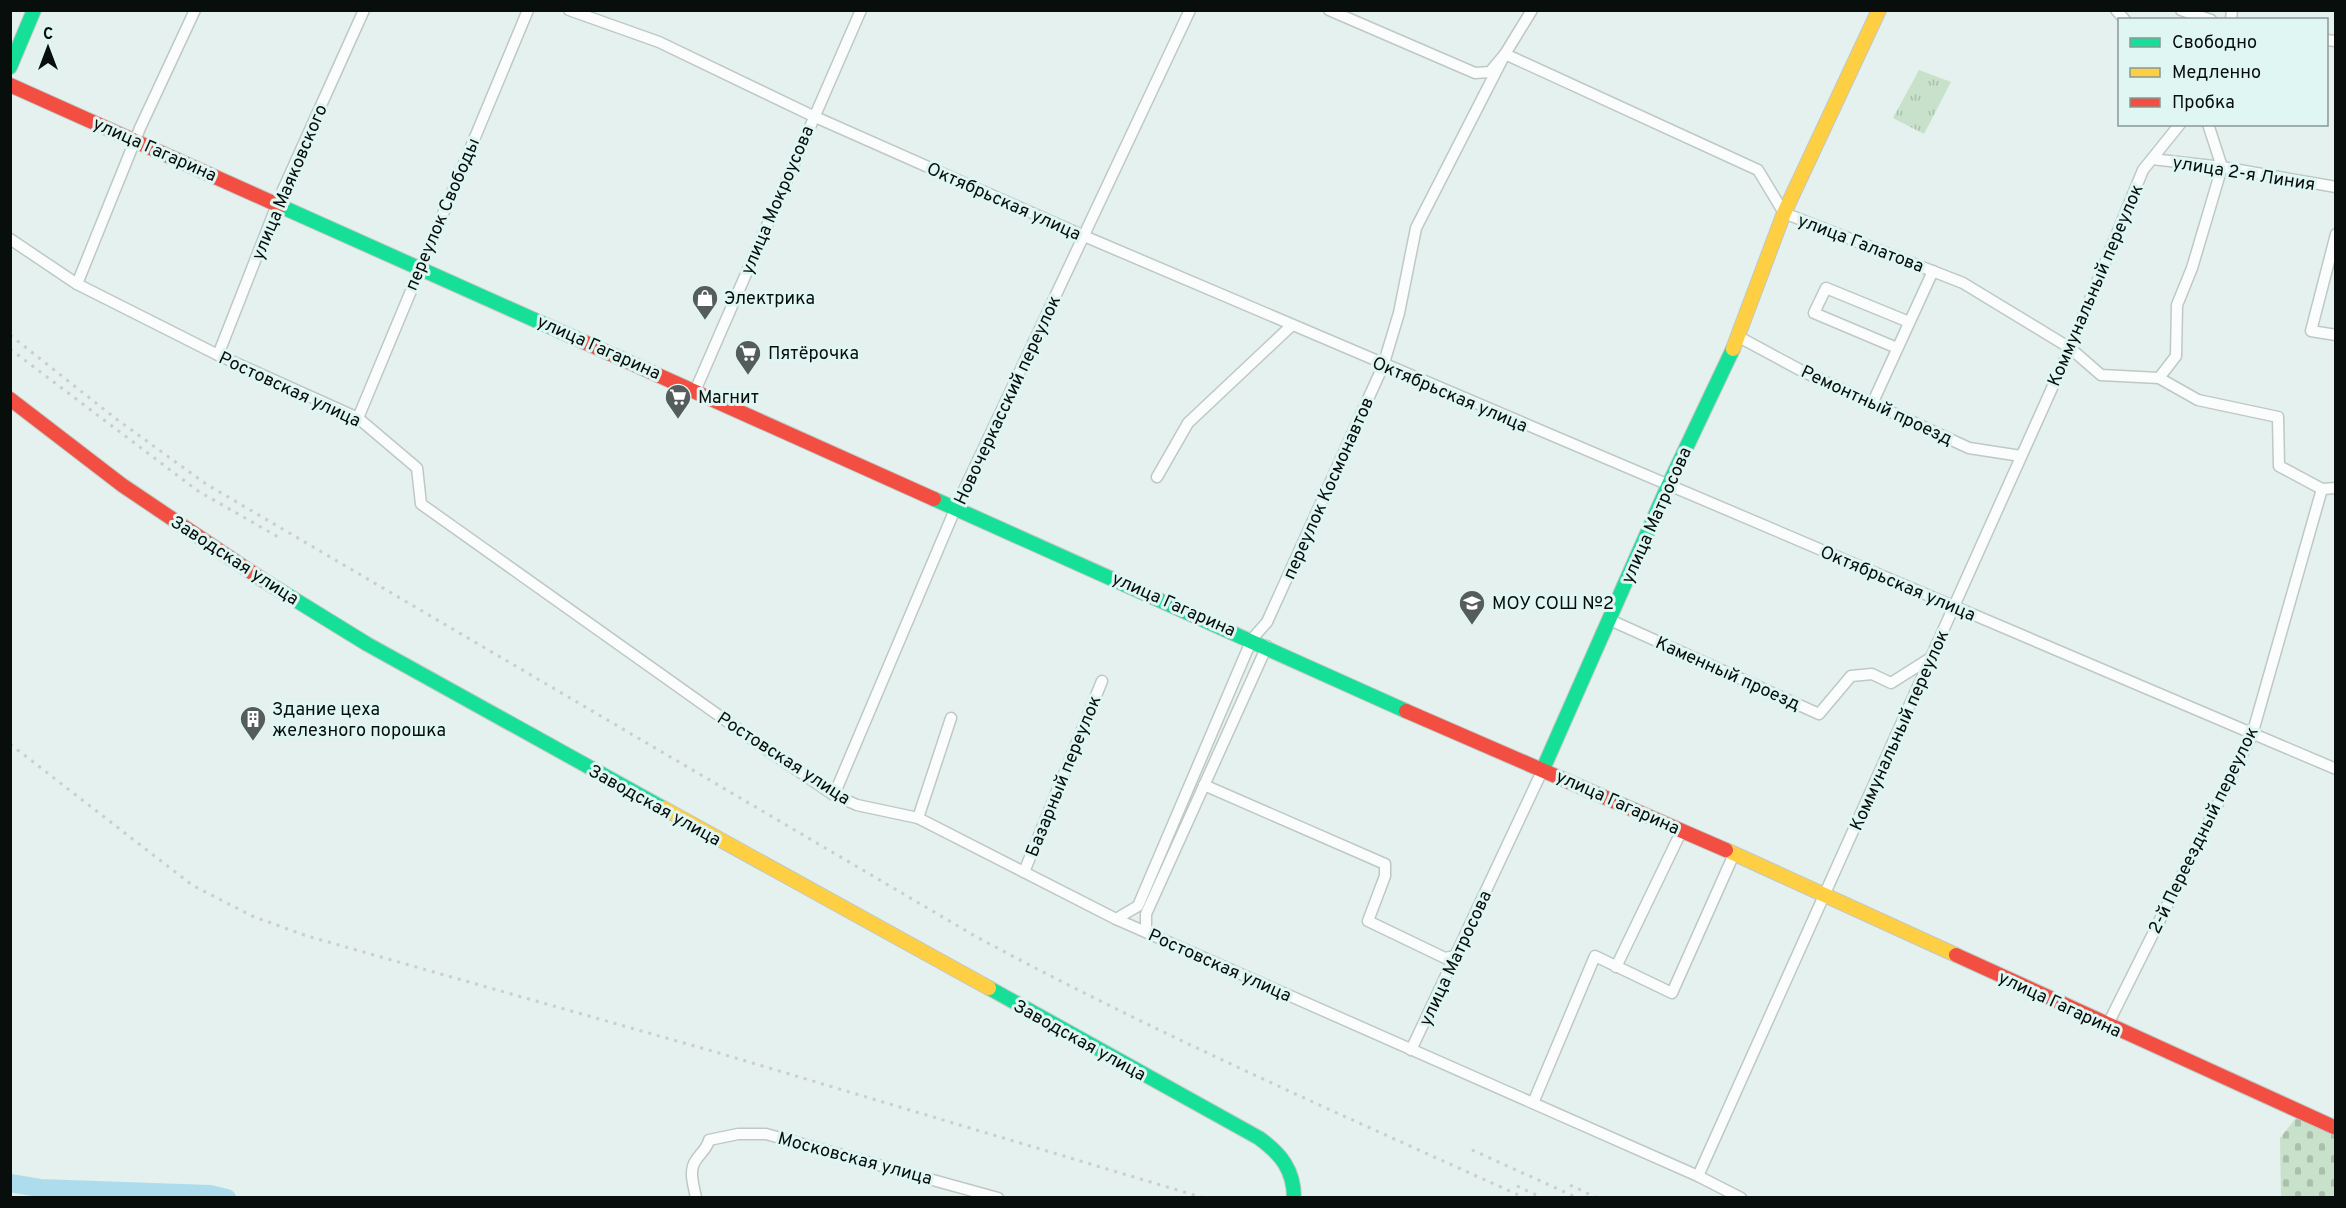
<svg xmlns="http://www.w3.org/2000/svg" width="2346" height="1208" font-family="Overpass,sans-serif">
<defs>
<pattern id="cemetery-stones" width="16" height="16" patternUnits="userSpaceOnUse" patternTransform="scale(1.5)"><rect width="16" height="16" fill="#c8e1ca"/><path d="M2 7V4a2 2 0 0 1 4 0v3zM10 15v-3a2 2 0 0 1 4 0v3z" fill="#aac0ac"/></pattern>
<pattern id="park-tufts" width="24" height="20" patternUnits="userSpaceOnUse" patternTransform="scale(1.5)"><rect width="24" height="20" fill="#c8e1ca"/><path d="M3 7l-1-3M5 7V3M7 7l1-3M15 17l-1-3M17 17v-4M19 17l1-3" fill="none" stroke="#aac0ac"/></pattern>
</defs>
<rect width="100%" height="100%" fill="#e4f1ee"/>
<path fill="url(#cemetery-stones)" d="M2305,1107L2335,1120V1197H2281L2280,1138Z"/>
<path fill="url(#park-tufts)" d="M1919,70L1951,82L1924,134L1893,118Z"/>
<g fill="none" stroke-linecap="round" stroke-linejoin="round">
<path stroke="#addded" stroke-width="18" d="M10,1183L40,1188L210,1194L227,1198"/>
<g stroke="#bfc8c6" stroke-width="13">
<g id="street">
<path d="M569,10L659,42L813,116L1084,236L2336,769"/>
<path d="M1329,10L1475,73L1490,72L1505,54L1758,170L1784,213L1963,283L2070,348L2101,375L2159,378L2198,400L2278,417L2279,466L2322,489L2336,488"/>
<path d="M2116,10L2125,20"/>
<path d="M2181,10L2211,20"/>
<path d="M2231,20L2232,10"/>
<path d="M2326,40L2336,41"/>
<path d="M2152,159L2222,167L2336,187"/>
<path d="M2336,234L2311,331L2336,335"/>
<path d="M10,239L77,284L218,355L358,418L417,468L421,504L766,749L834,795L857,805L918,818L1116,919L1698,1176L1741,1198"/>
<path d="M77,284L140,128L195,10"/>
<path d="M1739,337L1802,371L1969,448L2021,456"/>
<path d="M1897,348L1814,313L1826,288L1909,322"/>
<path d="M218,355L282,192L364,10"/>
<path d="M2159,378L2176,356L2177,305L2192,268L2222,167L2208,124"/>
<path d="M695,391L861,10"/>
<path d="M1872,404L1933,271"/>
<path d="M358,418L528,10"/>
<path d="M1157,477L1188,423L1291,326"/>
<path d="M1610,620L1819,714L1851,676L1872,674L1891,683L1929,659"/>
<path d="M1204,785L1385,864V876L1368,921L1445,958L1455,956"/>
<path d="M834,795L956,507L1190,10"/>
<path d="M918,818L951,718"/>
<path d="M1024,872L1102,681"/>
<path d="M1116,919L1138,906L1252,639L1267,622L1383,366L1399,313L1416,228L1505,54L1532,10"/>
<path d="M1146,932V914L1267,646"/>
<path d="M1616,967L1682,830"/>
<path d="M2107,1026L2252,735L2322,489"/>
<path d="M1411,1050L1543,769"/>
<path d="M1533,1103L1595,956L1672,993L1734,854"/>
<path d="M1698,1176L2070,348L2143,170L2180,124"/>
<path d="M696,1198C694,1186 688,1171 696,1160C701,1152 707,1149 709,1140L738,1134H766L998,1198"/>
</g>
</g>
<g stroke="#bfc8c6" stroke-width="16">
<g id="fast">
<path d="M10,67L34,10"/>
<path d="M280,206L584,342"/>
<path d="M934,499L1406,711"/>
<path d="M263,580L367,644L663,808"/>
<path d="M1543,769L1668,486L1733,349"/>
<path d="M989,988L1259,1138C1281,1154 1294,1170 1294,1198"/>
</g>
</g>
<g stroke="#bfc8c6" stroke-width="16">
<g id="slow">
<path d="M1733,349L1784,213L1879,10"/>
<path d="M663,808L989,988"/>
<path d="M1726,850L1956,955"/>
</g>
</g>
<g stroke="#bfc8c6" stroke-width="16">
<g id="jam">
<path d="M10,85L280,206"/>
<path d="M584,342L934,499"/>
<path d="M10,399L122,485L263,580"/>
<path d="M1406,711L1726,850"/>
<path d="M1956,955L2336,1128"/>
</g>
</g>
<use href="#street" stroke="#fbfdfc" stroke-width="10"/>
<use href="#fast" stroke="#16e098" stroke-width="14"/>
<use href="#slow" stroke="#ffcf43" stroke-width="14"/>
<use href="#jam" stroke="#f24e42" stroke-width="14"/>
<g stroke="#cbcece" stroke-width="3" stroke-dasharray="3 6" stroke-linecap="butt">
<path d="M10,335L115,418L206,484L975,936C1154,1033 1340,1114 1525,1198"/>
<path d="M10,349L198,491L280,538"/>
<path d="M10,744L192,885L252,916L307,936L719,1053L1204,1198"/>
<path d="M1472,1150L1578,1198"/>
<path d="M1570,1185L1597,1198"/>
<path d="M1517,1186L1543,1198"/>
</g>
</g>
<defs>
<g id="shop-pin" transform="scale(1.35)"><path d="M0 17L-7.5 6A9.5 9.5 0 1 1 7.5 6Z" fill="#545d5b" stroke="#dff6f2"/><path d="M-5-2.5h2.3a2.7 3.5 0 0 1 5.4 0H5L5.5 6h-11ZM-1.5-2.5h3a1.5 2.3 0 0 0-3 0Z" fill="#fff"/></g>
<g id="supermarket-pin" transform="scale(1.35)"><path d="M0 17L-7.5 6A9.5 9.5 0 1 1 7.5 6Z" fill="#545d5b" stroke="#dff6f2"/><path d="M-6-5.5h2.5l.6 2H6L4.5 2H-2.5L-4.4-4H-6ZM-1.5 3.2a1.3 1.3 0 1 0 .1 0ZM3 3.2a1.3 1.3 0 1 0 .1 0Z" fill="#fff"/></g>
<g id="school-pin" transform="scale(1.35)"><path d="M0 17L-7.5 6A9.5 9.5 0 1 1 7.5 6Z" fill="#545d5b" stroke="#dff6f2"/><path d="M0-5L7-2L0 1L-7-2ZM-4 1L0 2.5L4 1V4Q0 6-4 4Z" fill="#fff"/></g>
<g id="building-pin" transform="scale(1.35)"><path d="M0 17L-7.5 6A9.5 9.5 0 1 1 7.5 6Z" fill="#545d5b" stroke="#dff6f2"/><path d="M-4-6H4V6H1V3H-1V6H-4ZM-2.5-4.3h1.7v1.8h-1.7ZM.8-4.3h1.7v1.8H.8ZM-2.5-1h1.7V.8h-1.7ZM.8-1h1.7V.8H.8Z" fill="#fff"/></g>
</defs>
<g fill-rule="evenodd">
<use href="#shop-pin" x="705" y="298"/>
<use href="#supermarket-pin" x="748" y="353"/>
<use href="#supermarket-pin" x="678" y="397"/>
<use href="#school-pin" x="1472" y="603"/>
<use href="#building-pin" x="253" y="719"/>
</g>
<g text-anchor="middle" stroke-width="6" stroke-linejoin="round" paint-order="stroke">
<g font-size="18" fill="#070e0c" stroke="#dff6f2">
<text transform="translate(155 149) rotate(24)" y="6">улица Гагарина</text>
<text transform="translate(2244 173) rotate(9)" y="6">улица 2-я Линия</text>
<text transform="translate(289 182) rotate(-67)" y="6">улица Маяковского</text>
<text transform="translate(777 200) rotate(-67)" y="6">улица Мокроусова</text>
<text transform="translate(1004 201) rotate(24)" y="6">Октябрьская улица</text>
<text transform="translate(442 214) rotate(-67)" y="6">переулок Свободы</text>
<text transform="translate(1861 243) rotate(21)" y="6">улица Галатова</text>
<text transform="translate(2095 285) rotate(-67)" y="6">Коммунальный переулок</text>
<text transform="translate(599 347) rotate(24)" y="6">улица Гагарина</text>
<text transform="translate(290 389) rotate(25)" y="6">Ростовская улица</text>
<text transform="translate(1450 394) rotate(23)" y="6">Октябрьская улица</text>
<text transform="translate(1007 400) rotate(-65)" y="6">Новочеркасский переулок</text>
<text transform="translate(1877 405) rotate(25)" y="6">Ремонтный проезд</text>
<text transform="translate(1328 488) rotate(-66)" y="6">переулок Космонавтов</text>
<text transform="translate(1656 515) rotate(-66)" y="6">улица Матросова</text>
<text transform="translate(235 560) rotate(33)" y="6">Заводская улица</text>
<text transform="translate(1898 583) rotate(23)" y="6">Октябрьская улица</text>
<text transform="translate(1174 604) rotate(24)" y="6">улица Гагарина</text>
<text transform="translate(1728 673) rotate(24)" y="6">Каменный проезд</text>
<text transform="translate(1899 730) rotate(-66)" y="6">Коммунальный переулок</text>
<text transform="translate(784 758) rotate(33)" y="6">Ростовская улица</text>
<text transform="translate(1063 776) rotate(-68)" y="6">Базарный переулок</text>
<text transform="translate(1618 802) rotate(24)" y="6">улица Гагарина</text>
<text transform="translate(655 805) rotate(29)" y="6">Заводская улица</text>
<text transform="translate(2203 830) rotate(-64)" y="6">2-й Переездный переулок</text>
<text transform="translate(1455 958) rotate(-65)" y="6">улица Матросова</text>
<text transform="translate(1220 965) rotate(24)" y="6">Ростовская улица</text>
<text transform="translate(2060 1004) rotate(25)" y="6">улица Гагарина</text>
<text transform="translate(1080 1040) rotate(29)" y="6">Заводская улица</text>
<text transform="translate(855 1158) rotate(15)" y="6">Московская улица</text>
</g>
<g font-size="18" fill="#070e0c" stroke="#dff6f2" text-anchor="start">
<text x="724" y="304">Электрика</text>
<text x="768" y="359">Пятёрочка</text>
<text x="698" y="403">Магнит</text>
<text x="1492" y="609">МОУ СОШ №2</text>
<text x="272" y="715">Здание цеха<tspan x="272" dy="21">железного порошка</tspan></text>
</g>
</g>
<rect width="2346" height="1208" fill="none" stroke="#070e0c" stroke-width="24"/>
<rect x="2118" y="18" width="210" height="108" fill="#dff6f2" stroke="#899996" stroke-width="1.5"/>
<rect x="2130" y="38" width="30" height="9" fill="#16e098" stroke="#899996" stroke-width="1.5"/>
<text x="2172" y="48" font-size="18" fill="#070e0c">Свободно</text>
<rect x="2130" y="68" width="30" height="9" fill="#ffcf43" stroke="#899996" stroke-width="1.5"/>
<text x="2172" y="78" font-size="18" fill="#070e0c">Медленно</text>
<rect x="2130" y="98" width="30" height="9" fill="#f24e42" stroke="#899996" stroke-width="1.5"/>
<text x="2172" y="108" font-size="18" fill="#070e0c">Пробка</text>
<g transform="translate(48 48)" stroke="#dff6f2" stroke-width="4.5" paint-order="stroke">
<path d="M0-4.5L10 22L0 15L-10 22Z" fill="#070e0c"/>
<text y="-9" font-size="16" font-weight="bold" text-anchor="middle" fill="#070e0c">С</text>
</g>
</svg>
